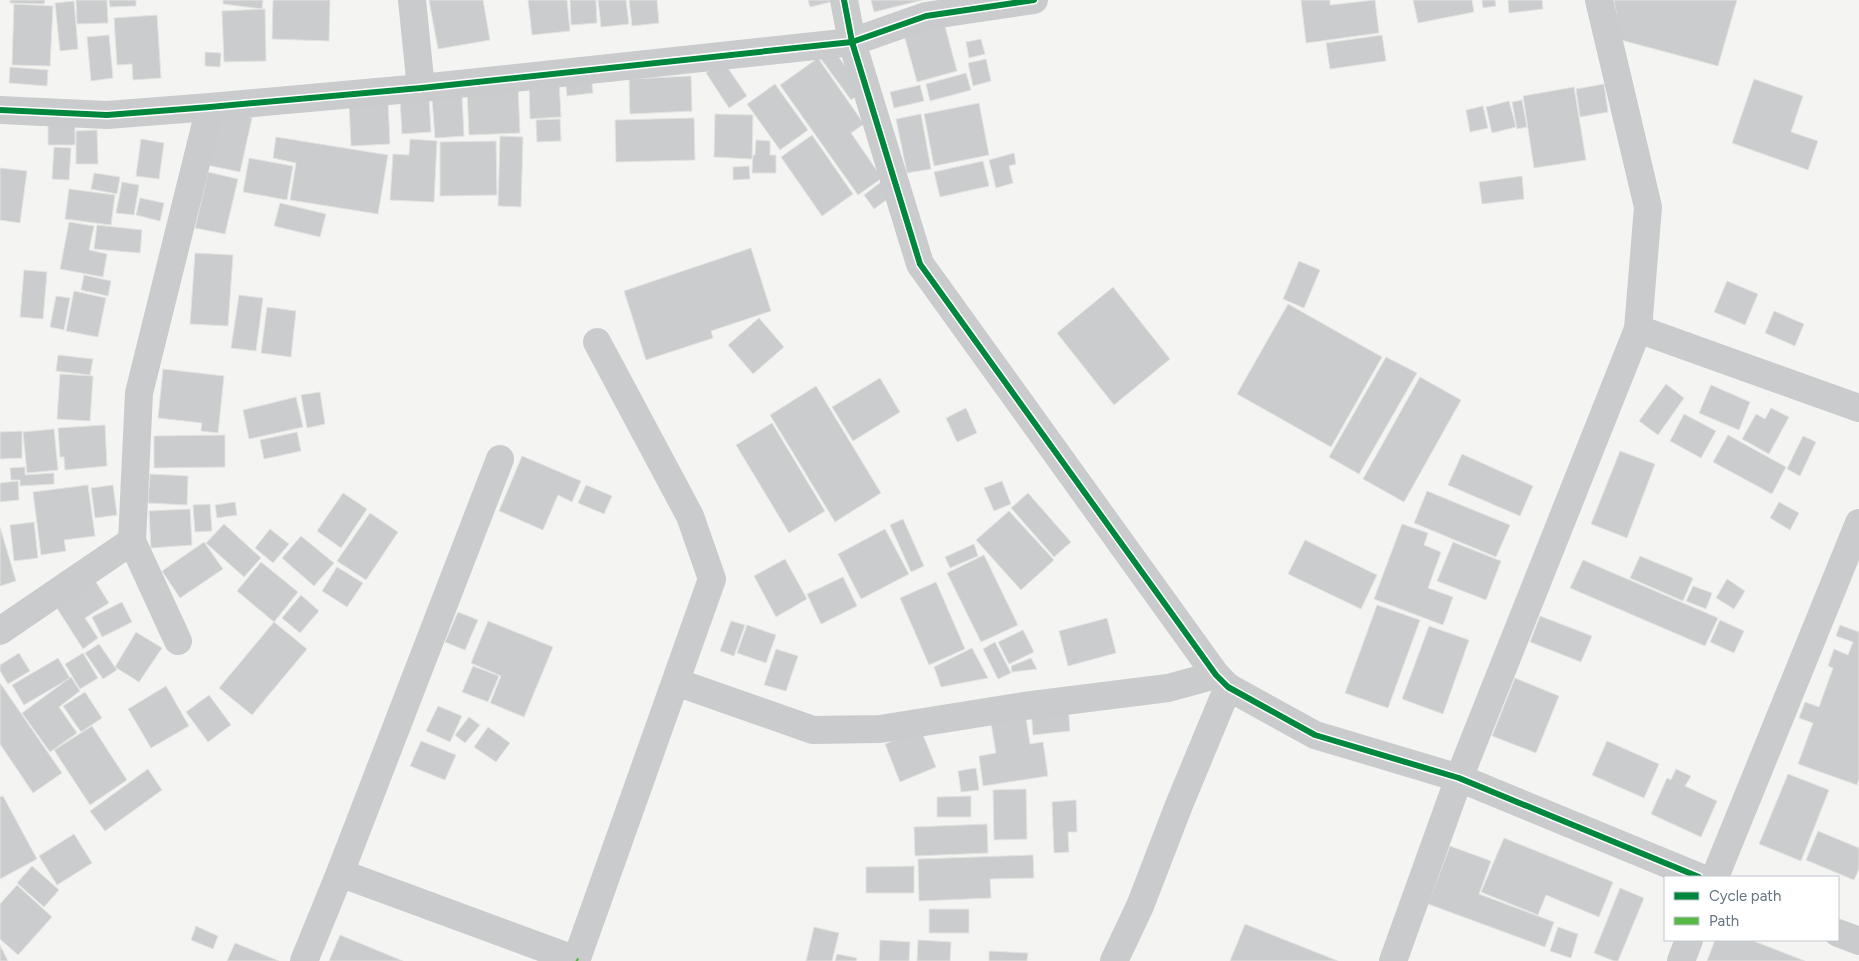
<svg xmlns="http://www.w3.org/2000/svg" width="1859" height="961" font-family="Figtree,sans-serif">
<rect width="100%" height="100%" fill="#f4f4f3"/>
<g fill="#cbcccd" stroke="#e3e3e2">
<path d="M10,0H45L44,4L10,3Z"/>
<path d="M76,0H107L108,23L77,24Z"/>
<path d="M109,0H136V6L110,7Z"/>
<path d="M223,0H263L262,9L223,4Z"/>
<path d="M273,0H330L329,41L272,39Z"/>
<path d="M429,0H483L490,40L438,49Z"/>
<path d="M528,0H567L570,31L532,35Z"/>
<path d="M570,0H596L597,23L571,25Z"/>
<path d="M598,0H626L629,24L601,27Z"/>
<path d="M629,0H657L659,23L632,26Z"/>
<path d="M808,0H834L835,1L810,7Z"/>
<path d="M871,0H923L874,12Z"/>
<path d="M1301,0H1330V5L1375,0L1379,33L1306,43Z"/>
<path d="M1413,0H1472L1474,12L1418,23Z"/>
<path d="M1482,0H1495L1496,6L1483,8Z"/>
<path d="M1508,0H1542L1543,9L1509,13Z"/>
<path d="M1614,0H1737L1718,66L1621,40Z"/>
<path d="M74,1L78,49L60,51L55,3Z"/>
<path d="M14,4L53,6L50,66L12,65Z"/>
<path d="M265,9L266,61L224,62L222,11Z"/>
<path d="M157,15L161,78L133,80L132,64L117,65L114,18Z"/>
<path d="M943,19L957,71L917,82L903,31Z"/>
<path d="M109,35L113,78L91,81L87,37Z"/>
<path d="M1382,35L1386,61L1330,69L1326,43Z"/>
<path d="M981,39L985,54L969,58L966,42Z"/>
<path d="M833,49L863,91L851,100L821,59Z"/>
<path d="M205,52L221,53L220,67L205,66Z"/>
<path d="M818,58L864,124L851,133L882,178L858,195L780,85Z"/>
<path d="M986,59L991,81L973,86L968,63Z"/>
<path d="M723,61L747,96L729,108L706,73Z"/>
<path d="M10,67L48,70L47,86L9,83Z"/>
<path d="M966,73L971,90L930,101L926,84Z"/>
<path d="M591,75L593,93L567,96L565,78Z"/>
<path d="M691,76L692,111L630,114L629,79Z"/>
<path d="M1754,79L1803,96L1791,132L1818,141L1808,170L1732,143Z"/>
<path d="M559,80L561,117L530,119L529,82Z"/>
<path d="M775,84L808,130L780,150L747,104Z"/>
<path d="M1604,84L1608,112L1580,117L1576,89Z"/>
<path d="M920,85L924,101L894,108L890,92Z"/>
<path d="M518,86L520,133L469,135L467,89Z"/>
<path d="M1574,87L1586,160L1534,168L1523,96Z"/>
<path d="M462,95L464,136L435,138L432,97Z"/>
<path d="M429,98L431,132L402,134L400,99Z"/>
<path d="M1522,100L1527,127L1517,129L1512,102Z"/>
<path d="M388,101L390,144L351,146L349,102Z"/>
<path d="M1509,101L1516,127L1492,133L1486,107Z"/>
<path d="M979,103L989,155L934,166L924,114Z"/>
<path d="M1483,106L1488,128L1470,132L1466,110Z"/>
<path d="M213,110L252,118L240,172L202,164Z"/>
<path d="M715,114L753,115L752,159L714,157Z"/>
<path d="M921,114L931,169L907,173L896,119Z"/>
<path d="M694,118L695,160L616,162L615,120Z"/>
<path d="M560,119L561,141L537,142L536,120Z"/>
<path d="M75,124V145H48V125Z"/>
<path d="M97,130L98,164H76V131Z"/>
<path d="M812,135L853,194L822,216L781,157Z"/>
<path d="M500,136L523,137L521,207L498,206Z"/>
<path d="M276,137L388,155L378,214L290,200L296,163L273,158Z"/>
<path d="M141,139L164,143L159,179L136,176Z"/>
<path d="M410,139L437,141L434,202L390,200L393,154L409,155Z"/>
<path d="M756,140L770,141V155H776V173H752L753,155H755Z"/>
<path d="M496,141L497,195L440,196V142Z"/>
<path d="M54,147L71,148L69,180L52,179Z"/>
<path d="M1014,153L1016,164L1009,166L1013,183L996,188L989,160Z"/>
<path d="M249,158L293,166L287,200L243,192Z"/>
<path d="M983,161L989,186L940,197L934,172Z"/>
<path d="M749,166L750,179L733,180V167Z"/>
<path d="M0,168L27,171L20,223L0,220Z"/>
<path d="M208,172L238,179L225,234L195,228Z"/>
<path d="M94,173L120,177L117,194L91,189Z"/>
<path d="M1522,176L1524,199L1482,204L1479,182Z"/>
<path d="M122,182L139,185L134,215L116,213Z"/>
<path d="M881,182L892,196L874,209L864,195Z"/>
<path d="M69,189L115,195L111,225L65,219Z"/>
<path d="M140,198L164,203L160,221L136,215Z"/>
<path d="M280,203L326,214L320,237L274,226Z"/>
<path d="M69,222L94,226L89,250L107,254L103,277L60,269Z"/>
<path d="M97,225L142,230L140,253L94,249Z"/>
<path d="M751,248L771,311L711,331L713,338L646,360L624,291Z"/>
<path d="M195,253L233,255L228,326L190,324Z"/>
<path d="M1299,261L1320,270L1304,308L1283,299Z"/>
<path d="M24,270L47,272L43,319L20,317Z"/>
<path d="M84,275L111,281L108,296L81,290Z"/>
<path d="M1727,281L1758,294L1745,325L1714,312Z"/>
<path d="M1113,287L1170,359L1114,405L1057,333Z"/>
<path d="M74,291L106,298L98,337L66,331Z"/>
<path d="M239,295L263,298L256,351L231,348Z"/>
<path d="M56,296L70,298L64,330L50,327Z"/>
<path d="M1288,304L1382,357L1331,447L1237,394Z"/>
<path d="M267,307L296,311L291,357L261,353Z"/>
<path d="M1774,311L1804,324L1795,346L1765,333Z"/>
<path d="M759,318L784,347L753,374L728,345Z"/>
<path d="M58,355L93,359L90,375L56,371Z"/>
<path d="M1386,357L1417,373L1359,474L1329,457Z"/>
<path d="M163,369L224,376L218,433L201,431L202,423L158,418Z"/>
<path d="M60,374L93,376L90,421L57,419Z"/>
<path d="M1420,377L1461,400L1404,502L1363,479Z"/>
<path d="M880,378L900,412L853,441L832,407Z"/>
<path d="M1666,384L1684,398L1658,435L1639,421Z"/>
<path d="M1711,385L1750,402L1739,430L1699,413Z"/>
<path d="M816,386L881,493L835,522L770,415Z"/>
<path d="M320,392L325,424L307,428L301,395Z"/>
<path d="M296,397L303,427L249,439L243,410Z"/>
<path d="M966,408L977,433L957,442L946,418Z"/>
<path d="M1771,408L1789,417L1769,454L1742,439L1756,414L1765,419Z"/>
<path d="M1684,414L1716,431L1701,458L1670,441Z"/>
<path d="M772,423L825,511L789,533L736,445Z"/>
<path d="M105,425L107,466L65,470L64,457H60L58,428Z"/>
<path d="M54,429L58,470L27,473L23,432Z"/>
<path d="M22,431V458L0,459V432Z"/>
<path d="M297,432L301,451L264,459L260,440Z"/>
<path d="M225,435V467L154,468V436Z"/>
<path d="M1728,435L1786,467L1772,494L1713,462Z"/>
<path d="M1803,436L1816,442L1800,476L1787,469Z"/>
<path d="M1620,451L1655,464L1627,538L1591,524Z"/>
<path d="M1462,454L1533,486L1520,516L1448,485Z"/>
<path d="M522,456L581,481L572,502L558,495L543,530L499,511Z"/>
<path d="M25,467V475L54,473V484L20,486V480H11L10,468Z"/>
<path d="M150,474L188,476L187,505L148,503Z"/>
<path d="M18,481L19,500L0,502V483Z"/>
<path d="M1002,481L1011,504L994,511L984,488Z"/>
<path d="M88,485L95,536L64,540L66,551L41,555L33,492Z"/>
<path d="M113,485L117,515L95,518L91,488Z"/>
<path d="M586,485L612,496L604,514L578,503Z"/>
<path d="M1427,491L1510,525L1496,557L1414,523Z"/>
<path d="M343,493L367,509L341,548L317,531Z"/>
<path d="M1028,493L1071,542L1054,557L1011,508Z"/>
<path d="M235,502L237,515L217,518L215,505Z"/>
<path d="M1779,502L1799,513L1790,530L1770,518Z"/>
<path d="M210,504L212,531L195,532L193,505Z"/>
<path d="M190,509L192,545L151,548L149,511Z"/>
<path d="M1009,511L1054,560L1021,590L976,540Z"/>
<path d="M370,513L398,532L366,580L337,561Z"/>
<path d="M903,519L924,566L911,572L890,525Z"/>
<path d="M34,522L38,558L14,561L10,525Z"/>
<path d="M224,524L261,558L244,577L206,543Z"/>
<path d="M1402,524L1428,533L1424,545L1441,552L1428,588L1453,597L1443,625L1374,599Z"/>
<path d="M0,527L16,581L0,586Z"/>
<path d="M270,529L289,544L273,563L255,548Z"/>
<path d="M885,529L909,574L861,599L838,554Z"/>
<path d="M301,536L334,563L314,586L282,558Z"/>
<path d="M1305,540L1377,575L1361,609L1288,574Z"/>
<path d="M204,542L223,569L180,598L162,571Z"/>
<path d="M1453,542L1501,561L1486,600L1437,581Z"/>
<path d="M974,544L978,556L950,568L945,557Z"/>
<path d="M984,555L1018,625L981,642L947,573Z"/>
<path d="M1640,556L1693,578L1683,601L1630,578Z"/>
<path d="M785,559L807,599L776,617L754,576Z"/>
<path d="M1583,560L1718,618L1705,646L1570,588Z"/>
<path d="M261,562L298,592L274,622L237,591Z"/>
<path d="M337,567L363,583L347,607L322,591Z"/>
<path d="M92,576L109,603L85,618L98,638L83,649L53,602Z"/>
<path d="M843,577L857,606L821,624L807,594Z"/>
<path d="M1727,579L1745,591L1734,609L1716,598Z"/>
<path d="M936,582L965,649L929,665L900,598Z"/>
<path d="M1693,586L1712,593L1706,609L1686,601Z"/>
<path d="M301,595L319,611L300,633L282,618Z"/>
<path d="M122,602L132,622L102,637L92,617Z"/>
<path d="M1377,605L1420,620L1388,708L1345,693Z"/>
<path d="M458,612L478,620L465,650L445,642Z"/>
<path d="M1540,616L1592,636L1581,662L1530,642Z"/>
<path d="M1107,618L1116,653L1068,666L1059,631Z"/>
<path d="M1720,620L1744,631L1734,653L1710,642Z"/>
<path d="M488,621L553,647L524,717L490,703L501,676L471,663Z"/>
<path d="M731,621L745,625L734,656L720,651Z"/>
<path d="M274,622L307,649L252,715L219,688Z"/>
<path d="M747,625L776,635L766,663L737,653Z"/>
<path d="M1840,625L1859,632V779L1857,785L1798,764L1813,723L1799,718L1805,702L1819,707L1833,668L1828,666L1834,649L1848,655L1853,642L1836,636Z"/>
<path d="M1429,626L1469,640L1443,714L1402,699Z"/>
<path d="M1023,630L1034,652L1009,664L998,642Z"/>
<path d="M136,632L162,648L139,682L115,667Z"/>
<path d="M995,642L1011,673L998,679L983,649Z"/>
<path d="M99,644L117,670L103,679L85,653Z"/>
<path d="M972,648L988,678L941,687L934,667Z"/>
<path d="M776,649L798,656L786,691L764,685Z"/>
<path d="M19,653L30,671L8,684L0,671V665Z"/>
<path d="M83,653L98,678L80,689L65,664Z"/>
<path d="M58,658L70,678L24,705L12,685Z"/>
<path d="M1031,658L1037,669L1012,672L1011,666Z"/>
<path d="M473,666L499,676L488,702L462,692Z"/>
<path d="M71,677L80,691L59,707L77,733L50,752L22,713Z"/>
<path d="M1515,678L1559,696L1536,753L1492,736Z"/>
<path d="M0,683L62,773L33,793L0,744Z"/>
<path d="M166,686L189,726L151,748L128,709Z"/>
<path d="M85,692L102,718L81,732L63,706Z"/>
<path d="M209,695L231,725L208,742L186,712Z"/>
<path d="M1068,705L1070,731L1033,735L1031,709Z"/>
<path d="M438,706L462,716L450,742L426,731Z"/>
<path d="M469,717L480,725L465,743L455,735Z"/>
<path d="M1026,718L1030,744L1043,742L1048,776L983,786L979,756L996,753L991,723Z"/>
<path d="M92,726L127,780L90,805L54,750Z"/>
<path d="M488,727L510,743L496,762L474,747Z"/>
<path d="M921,730L936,767L900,782L885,744Z"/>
<path d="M421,741L456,755L445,780L410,766Z"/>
<path d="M1607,741L1659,764L1644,798L1592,775Z"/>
<path d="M976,768L979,790L961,792L958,771Z"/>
<path d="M148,769L162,790L105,831L90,811Z"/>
<path d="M1676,769L1691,776L1685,786L1717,801L1701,837L1651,814L1667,778L1671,780Z"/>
<path d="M1788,774L1829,790L1801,861L1759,844Z"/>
<path d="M1026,789L1027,839L994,840L993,790Z"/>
<path d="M3,796L37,859L0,879V797Z"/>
<path d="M971,796V817H937V797Z"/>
<path d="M1076,800L1077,832H1068L1069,852L1054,853L1052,802Z"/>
<path d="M987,824L988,853L915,856L914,827Z"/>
<path d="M1818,831L1859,848V869L1854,880L1806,860Z"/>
<path d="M74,834L92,863L57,885L39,856Z"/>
<path d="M1504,838L1613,882L1599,917L1546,895L1538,915L1481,892Z"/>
<path d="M1450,846L1491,861L1479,894L1554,922L1545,947L1428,904Z"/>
<path d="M1033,855L1034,878L990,879L991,898L919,901L918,859Z"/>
<path d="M32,866L59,890L44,907L17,883Z"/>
<path d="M914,866V893H866V867Z"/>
<path d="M17,885L52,917L18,955L0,939V904Z"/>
<path d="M1620,888L1644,898L1618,961H1614L1594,953Z"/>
<rect x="929" y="909" width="40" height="24"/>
<path d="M1245,924L1338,961H1230Z"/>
<path d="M196,926L218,936L213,949L191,940Z"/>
<path d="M814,927L839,933L832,961H806Z"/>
<path d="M1558,927L1578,934L1571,958L1550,951Z"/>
<path d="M340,935L403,961H329Z"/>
<path d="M880,940L910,942L909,961H879Z"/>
<path d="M918,940L951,942L950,961H917Z"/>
<path d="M1715,940H1751L1805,961H1707Z"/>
<path d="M235,943L279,961H227Z"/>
<path d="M0,945L8,961H0Z"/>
<path d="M989,951L1028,953L1027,961H989Z"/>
<path d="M837,954L857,958L856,961H835Z"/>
</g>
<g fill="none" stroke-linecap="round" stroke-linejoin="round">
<g stroke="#cacbcc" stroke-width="28">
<path d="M412,0L421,88"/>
<path d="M844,0L852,42L920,264L1216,675L1228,687L1315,735L1459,778L1699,877"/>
<path d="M0,110L107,115L210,107L421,88L852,42L926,16L1034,0"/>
<path d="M1638,329L1859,408"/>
<path d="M0,631L132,541"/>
<path d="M178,641L132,541L139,393L210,107"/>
<path d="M676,682L813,730L880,729L1024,706L1168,688L1216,675"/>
<path d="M340,873L576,960"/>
<path d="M1715,877L1859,523"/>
<path d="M1838,933L1859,941"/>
<path d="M304,961L340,873L500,459"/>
<path d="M576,961L712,579L690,516L597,342"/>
<path d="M1114,961L1140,906L1179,805L1228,687"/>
<path d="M1393,961L1459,778L1638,329L1648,207L1599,0"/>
<path d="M1681,961L1689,940"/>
</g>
<path stroke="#58b947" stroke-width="5" stroke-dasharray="10 5" stroke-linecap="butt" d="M576,960L578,961"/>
<g stroke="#fff" stroke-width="9">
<g id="cycleway">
<path d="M844,0L852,42L920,264L1216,675L1228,687L1315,735L1459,778L1699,877"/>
<path d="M0,110L107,115L210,107L421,88L852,42L926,16L1034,0"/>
</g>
</g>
<use href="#cycleway" stroke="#00873e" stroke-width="6"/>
</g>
<rect x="1664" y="876" width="175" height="65" fill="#ffffff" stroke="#c1c8cd"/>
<rect x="1674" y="892" width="25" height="8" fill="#00873e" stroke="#c1c8cd"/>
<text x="1709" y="901" font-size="15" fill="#657581">Cycle path</text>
<rect x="1674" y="917" width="25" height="8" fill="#58b947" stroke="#c1c8cd"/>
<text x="1709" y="926" font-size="15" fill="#657581">Path</text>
</svg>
